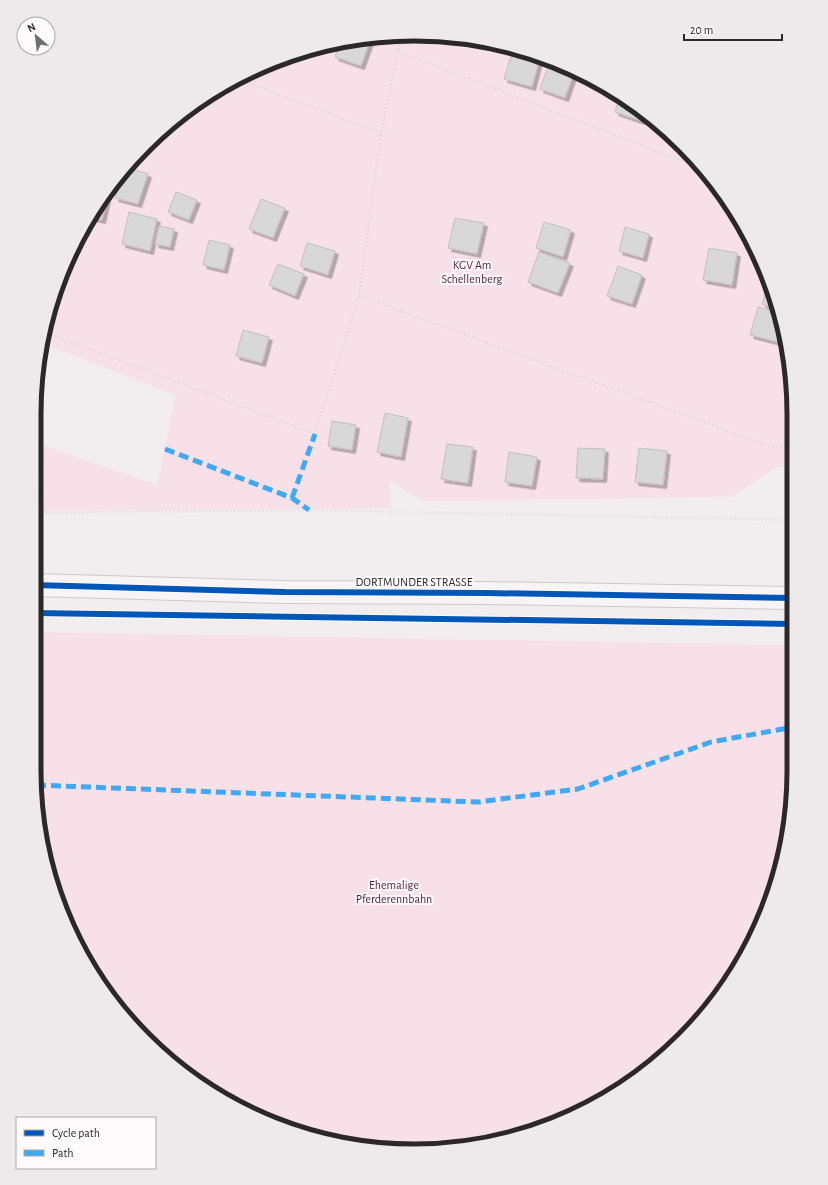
<svg xmlns="http://www.w3.org/2000/svg" width="828" height="1185" font-family="'Alegreya Sans',sans-serif">
<defs>
<filter id="shadow"><feDropShadow dx="3.5" dy="3.5" stdDeviation="0" flood-color="#0004"/></filter>
</defs>
<rect width="100%" height="100%" fill="#f2eef0"/>
<g fill="#f8e0e8">
<path d="M414,34L488,41L560,63L625,98L683,145L755,246L787,340L794,414V467H776L731,497L424,501L389,481L391,508L34,511V442L157,485L176,395L41,343L73,246L145,145L203,98L269,63L340,41Z"/>
<path d="M34,632L794,645V771L787,845L765,917L730,982L683,1040L582,1112L488,1144L365,1148L268,1122L164,1057L98,982L47,870L34,771Z"/>
</g>
<g fill="#d9d8d9" stroke="#c0bfc0" filter="url(#shadow)">
<path d="M371,38L361,66L335,57L340,41Z"/>
<path d="M513,49L540,57L532,87L504,79Z"/>
<path d="M549,64L574,73L565,98L540,89Z"/>
<path d="M620,95L643,113L641,121L615,112Z"/>
<path d="M660,127L673,138L658,134Z"/>
<path d="M129,168L148,174L138,204L115,198L120,180Z"/>
<path d="M176,192L197,200L189,220L168,212Z"/>
<path d="M107,198L102,220L93,218Z"/>
<path d="M261,199L285,208L273,238L249,229Z"/>
<path d="M129,212L157,219L150,251L122,244Z"/>
<path d="M455,218L484,223L477,254L448,248Z"/>
<path d="M544,222L571,230L563,257L536,248Z"/>
<path d="M159,226L174,229L170,247L155,244Z"/>
<path d="M625,227L649,234L643,258L619,251Z"/>
<path d="M209,240L230,245L224,270L203,265Z"/>
<path d="M307,243L335,251L328,275L300,266Z"/>
<path d="M709,248L737,253L732,285L703,280Z"/>
<path d="M539,252L570,263L558,293L528,282Z"/>
<path d="M278,264L304,274L295,296L269,285Z"/>
<path d="M618,266L642,275L632,304L607,296Z"/>
<path d="M768,285L776,309L762,304Z"/>
<path d="M758,307L777,312L782,325L777,342L750,335Z"/>
<path d="M243,330L269,337L262,363L236,356Z"/>
<path d="M385,413L408,418L401,457L377,452Z"/>
<path d="M332,421L356,425L352,450L328,446Z"/>
<path d="M447,444L473,447L468,483L441,479Z"/>
<path d="M578,448L605,449L603,479L576,478Z"/>
<path d="M639,448L667,451L663,485L635,482Z"/>
<path d="M509,452L537,457L532,486L505,482Z"/>
</g>
<g fill="none" stroke-linecap="round" stroke-linejoin="round">
<g stroke="#cbc9ca" stroke-width="24">
<path id="major" d="M34,585L285,592L486,593L794,598"/>
</g>
<g stroke="#d7d6d6" stroke-width="2.5" stroke-dasharray="1 3" stroke-linecap="butt">
<path d="M398,51L698,167"/>
<path d="M238,79L381,133"/>
<path d="M359,296L772,447H794"/>
<path d="M44,332L315,434L359,296L381,133L401,35"/>
<path d="M34,513L309,510L794,520"/>
</g>
<use href="#major" stroke="#f8f3f5" stroke-width="22"/>
<g stroke="#3fa9f5" stroke-width="5" stroke-dasharray="10 5" stroke-linecap="butt">
<path d="M165,449L292,498L309,510"/>
<path d="M292,498L315,434"/>
<path d="M36,785L478,802L578,789L711,742L794,727"/>
</g>
<g stroke="#fffbfc" stroke-width="8">
<g id="cycleway">
<path d="M34,585L285,592L486,593L794,598"/>
<path d="M34,613L794,624"/>
</g>
</g>
<use href="#cycleway" stroke="#0057b8" stroke-width="6"/>
</g>
<g text-anchor="middle" stroke-width="4" stroke-linejoin="round" paint-order="stroke">
<g font-size="12" fill="#551d36" stroke="#fffbfc">
<text x="472" y="269">KGV Am<tspan x="472" dy="14">Schellenberg</tspan></text>
<text x="394" y="889">Ehemalige<tspan x="394" dy="14">Pferderennbahn</tspan></text>
</g>
<g font-size="12" fill="#2a2829" stroke="#fffbfc">
<text x="414" y="586">DORTMUNDER STRASSE</text>
</g>
</g>
<path d="M0 0H828V1185H0ZM414 41H414A373 373 0 0 1 787 414V771A373 373 0 0 1 414 1144H414A373 373 0 0 1 41 771V414A373 373 0 0 1 414 41Z" fill="#eeeaeb" fill-rule="evenodd"/>
<path fill="none" stroke="#2a2829" stroke-width="5" d="M414 41H414A373 373 0 0 1 787 414V771A373 373 0 0 1 414 1144H414A373 373 0 0 1 41 771V414A373 373 0 0 1 414 41Z"/>
<rect x="16" y="1117" width="140" height="52" fill="#fffbfc" stroke="#aaa7a8"/>
<rect x="24" y="1130" width="20" height="6" fill="#0057b8" stroke="#aaa7a8"/>
<text x="52" y="1137" font-size="12" fill="#2a2829">Cycle path</text>
<rect x="24" y="1150" width="20" height="6" fill="#3fa9f5" stroke="#aaa7a8"/>
<text x="52" y="1157" font-size="12" fill="#2a2829">Path</text>
<g transform="translate(36 36) rotate(332)"><circle r="19" fill="#fffbfc" stroke="#aaa7a8"/>
<path d="M0-3L7 15L0 10L-7 15Z" fill="#706d6f"/>
<text y="-6" font-size="11" font-weight="bold" text-anchor="middle" fill="#2a2829">N</text>
</g>
<path d="M684 34v6h98v-6" fill="none" stroke="#2a2829" stroke-width="2"/>
<text x="690" y="34" font-size="12" fill="#2a2829" stroke="#fffbfc" stroke-width="3" paint-order="stroke">20 m</text>
</svg>
